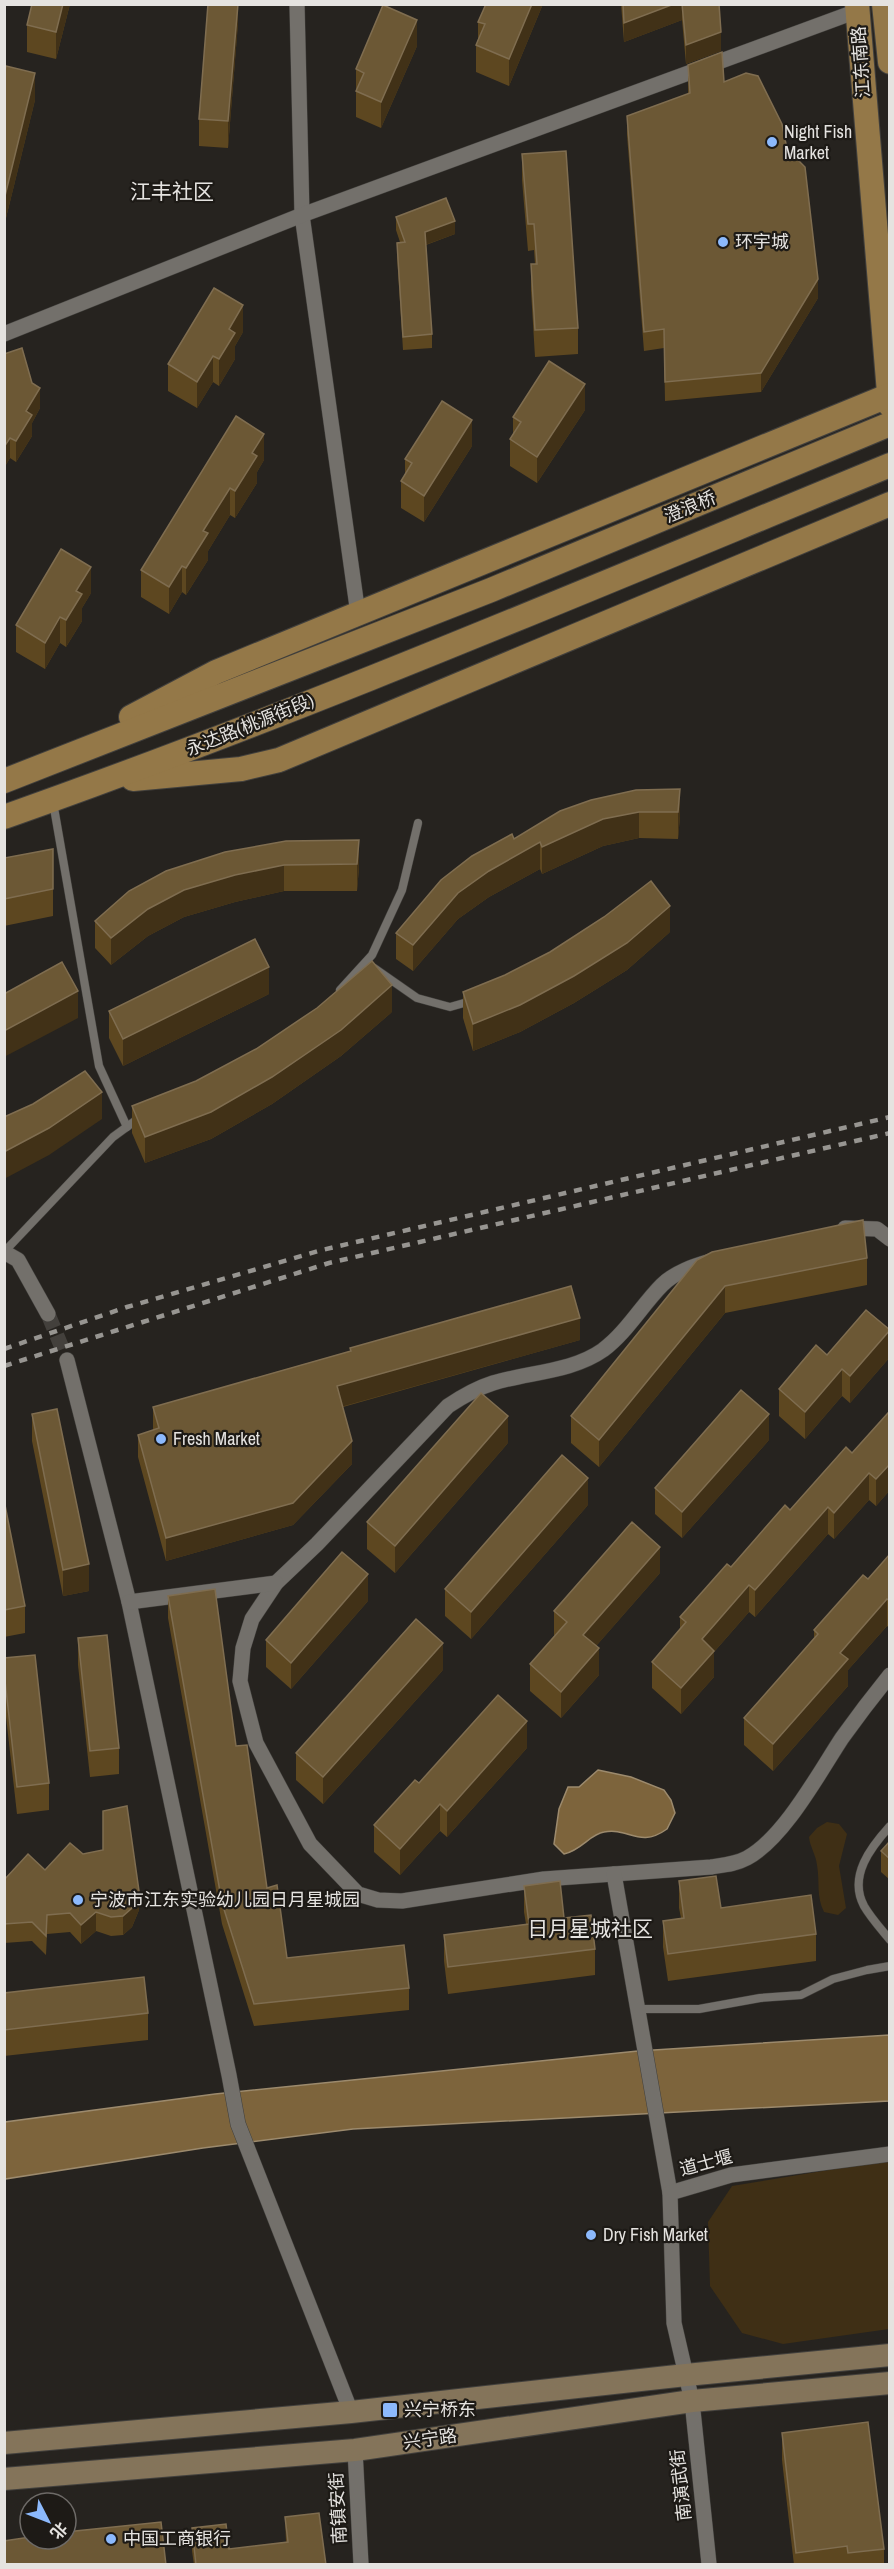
<svg xmlns="http://www.w3.org/2000/svg" width="894" height="2569" font-family="'Archivo Narrow','Noto Sans SC',sans-serif">
<rect width="100%" height="100%" fill="#26231f"/>
<g fill="#3f2f15">
<path d="M827,1822L839,1824L847,1834L839,1866L846,1908L838,1915L824,1912C816,1896 820,1882 817,1865C816,1855 810,1847 809,1837L817,1828Z"/>
<path d="M889,2160V2329L783,2344L742,2333L710,2286L708,2222L732,2186Z"/>
</g>
<g fill="#7d643c" stroke="#9c8a6d" stroke-width="1.5">
<path d="M598,1770L631,1777L664,1790L671,1800L675,1813L667,1829C639,1849 629,1827 604,1832C590,1834 582,1850 564,1854L554,1844L559,1809L568,1787H579Z"/>
<path d="M889,2035V2101L353,2129L203,2148L5,2179V2122L215,2094L638,2051Z"/>
</g>
<g fill="none" stroke-linecap="round" stroke-linejoin="round">
<path stroke="#43403c" stroke-width="15" stroke-dasharray="15 8" stroke-linecap="butt" d="M48,1314L67,1360"/>
<g stroke="#42403d" stroke-width="9">
<g id="lane">
<path d="M53,802L99,1066L127,1127"/>
<path d="M374,968L417,998L450,1007L471,1001"/>
<path d="M340,990L372,955L402,890L418,823"/>
<path d="M4,1252L113,1137L139,1118"/>
<path d="M890,1826C871,1847 848,1876 864,1906C871,1918 881,1929 890,1940"/>
<path d="M638,2009H699L760,1998L801,1995L833,1979L867,1970L890,1966"/>
</g>
</g>
<g stroke="#42403d" stroke-width="16">
<g id="street">
<path d="M297,4L302,215L358,614"/>
<path d="M4,334L302,215L857,11"/>
<path d="M845,1228L877,1229L890,1239"/>
<path d="M4,1252L18,1260L48,1314"/>
<path d="M711,1261C694,1266 675,1272 662,1285C642,1305 627,1332 603,1350C572,1372 529,1372 493,1383C477,1388 463,1396 448,1406L317,1544L276,1583L252,1619L243,1648L240,1681L256,1743L310,1844L358,1894L378,1900L402,1901L544,1879L711,1867C724,1865 736,1864 747,1858C784,1838 819,1773 842,1738C857,1717 873,1696 890,1675"/>
<path d="M67,1360L129,1602L229,2075L238,2124L351,2412"/>
<path d="M129,1602L276,1583"/>
<path d="M614,1874L670,2193"/>
<path d="M355,2450L361,2564"/>
<path d="M709,2564L692,2401L674,2323L670,2193L731,2175L890,2154"/>
</g>
</g>
<g stroke="#42403d" stroke-width="24">
<g id="secondary">
<path d="M4,2443L351,2412L686,2375L890,2355"/>
<path d="M4,2479L355,2450L692,2401L890,2383"/>
</g>
</g>
<g stroke="#42403d" stroke-width="26">
<g id="primary">
<path d="M857,4L890,405"/>
<path d="M884,4L890,62"/>
<path d="M131,717L216,672L890,395"/>
<path d="M133,779L241,769L279,760L890,504"/>
<path d="M4,781L491,590L890,424"/>
<path d="M4,817C304,711 596,586 890,465"/>
</g>
</g>
<use href="#lane" stroke="#73706b" stroke-width="8"/>
<use href="#street" stroke="#73706b" stroke-width="15"/>
<use href="#secondary" stroke="#84745a" stroke-width="22"/>
<use href="#primary" stroke="#947848" stroke-width="24"/>
<g stroke="#979591" stroke-width="4.5" stroke-dasharray="8 8" stroke-linecap="butt">
<path d="M4,1349L127,1307L322,1250L890,1117"/>
<path d="M4,1366L329,1263L890,1133"/>
</g>
</g>
<g fill="#5d4720">
<path d="M32,4H70L56,59L27,52V25Z"/>
<path d="M238,4V23L228,148L199,146V119Z"/>
<path d="M543,4L509,86L476,72V45L478,39V22Z"/>
<path d="M621,4H722L719,7L721,51L686,64L682,20L624,42Z"/>
<path d="M417,46L381,128L356,117V69Z"/>
<path d="M688,65L724,82L818,298L761,392L665,401L664,348L644,351L627,135V116L688,94Z"/>
<path d="M4,74L35,100L5,222H4Z"/>
<path d="M522,154L578,328V354L535,357L531,291V264H535L534,250L528,251L522,180Z"/>
<path d="M396,217L455,234L426,245L432,334V348L403,350L397,256V243L400,242L396,230Z"/>
<path d="M243,332L235,346V359L219,386L213,382L197,408L168,391V364Z"/>
<path d="M4,354L40,408L32,423V436L16,462L10,458L4,468Z"/>
<path d="M585,410L537,483L510,466V439L513,434V417Z"/>
<path d="M236,416L264,460L257,472V483L235,518L230,515L208,551V560L186,595L182,592L169,614L141,597V570Z"/>
<path d="M472,446L424,522L401,508V481L405,474V459Z"/>
<path d="M91,593L82,608V621L66,647L60,643L45,669L16,652V625Z"/>
<path d="M680,789V816L678,839L639,838L603,846L542,874L540,869L489,897L458,919L413,971L396,959V933L514,839Z"/>
<path d="M359,840V867L357,891H284L235,902L184,917L148,936L111,965L95,948V921Z"/>
<path d="M4,858L53,889V916L4,926Z"/>
<path d="M670,932L627,970L574,1003L520,1032L473,1051L463,1018V992Z"/>
<path d="M269,994L123,1066L109,1038V1011Z"/>
<path d="M392,1012L341,1056L272,1104L211,1139L145,1163L132,1133V1106Z"/>
<path d="M867,1258V1285L725,1313L599,1467L571,1443V1416L697,1260Z"/>
<path d="M890,1330V1357L850,1403L842,1396L805,1439L779,1416V1389L827,1355Z"/>
<path d="M580,1340L343,1407L352,1464L293,1525L166,1561L138,1457V1435L153,1430V1407L350,1351V1348Z"/>
<path d="M32,1414L89,1591L63,1596L32,1441Z"/>
<path d="M890,1414V1490L876,1506L869,1500L834,1539L828,1534L755,1617L749,1612L714,1652V1677L681,1714L652,1688V1662L680,1629V1617L790,1510L852,1453Z"/>
<path d="M769,1440L682,1538L655,1514V1488Z"/>
<path d="M508,1443L395,1573L367,1549V1522Z"/>
<path d="M4,1500L25,1606V1633L4,1637Z"/>
<path d="M588,1505L471,1639L445,1616V1589Z"/>
<path d="M890,1554V1628L887,1626L848,1670V1686L773,1771L744,1745V1718L814,1638V1630L868,1579Z"/>
<path d="M660,1573L596,1646L599,1675L561,1718L530,1691V1664L554,1636V1611Z"/>
<path d="M168,1596L236,1746L267,1888L287,1958L409,1988V2010L254,2026L222,1924L168,1618Z"/>
<path d="M368,1601L291,1689L266,1667V1640Z"/>
<path d="M78,1638L119,1748V1774L90,1777L78,1665Z"/>
<path d="M4,1658L49,1783V1810L17,1814L4,1699Z"/>
<path d="M443,1670L323,1804L296,1780V1753Z"/>
<path d="M527,1748L447,1837L440,1831L400,1875L374,1852V1825L419,1783Z"/>
<path d="M890,1841V1880L881,1872V1851Z"/>
<path d="M45,1870L139,1910L132,1927L123,1935L111,1936L96,1931L81,1944L70,1932L47,1934L46,1955L32,1941L4,1943V1880Z"/>
<path d="M679,1881L721,1908L816,1934V1961L668,1981L663,1947V1921L681,1918L679,1908Z"/>
<path d="M524,1886L564,1918L595,1949V1975L448,1994L444,1961V1935L526,1924L524,1912Z"/>
<path d="M4,1993L148,2013V2040L4,2056Z"/>
<path d="M782,2433L884,2549V2565H794L782,2460Z"/>
<path d="M285,2517L326,2565H194L192,2551V2528L229,2549L286,2542Z"/>
</g>
<g fill="#413117">
<path d="M63,4H70L56,59V32Z"/>
<path d="M238,4V23L228,148V121Z"/>
<path d="M532,4H543L509,86V59Z"/>
<path d="M674,4H682V20L624,42V23Z"/>
<path d="M417,20V46L381,128V102Z"/>
<path d="M721,32V51L686,64V45Z"/>
<path d="M35,73V100L5,222V196Z"/>
<path d="M455,221V234L425,245V232Z"/>
<path d="M818,279V298L761,392V373Z"/>
<path d="M243,305V332L235,346V359L219,386V359L229,329Z"/>
<path d="M213,356V382L197,408V382Z"/>
<path d="M585,384V410L537,483V457Z"/>
<path d="M40,388V408L32,423V436L16,462V441L26,411Z"/>
<path d="M472,420V446L424,522V496Z"/>
<path d="M264,434V460L257,472V483L235,518V491L252,453Z"/>
<path d="M10,438V458L4,468V447Z"/>
<path d="M230,488V515L208,551V560L186,595V568L203,531Z"/>
<path d="M182,566V592L169,614V587Z"/>
<path d="M91,567V593L82,608V621L66,647V620L76,591Z"/>
<path d="M60,617V643L45,669V643Z"/>
<path d="M680,789V816L678,839V812Z"/>
<path d="M639,812V838L603,846L542,874V847L603,819Z"/>
<path d="M359,840V867L357,891V864Z"/>
<path d="M540,842V869L489,897L458,919L413,971V945L458,893L489,871Z"/>
<path d="M284,865V891L235,902L184,917L148,936L111,965V938L148,909L184,890L235,875Z"/>
<path d="M670,906V932L627,970L574,1003L520,1032L473,1051V1024Z"/>
<path d="M269,967V994L123,1066V1039Z"/>
<path d="M392,985V1012L341,1056L272,1104L211,1139L145,1163V1137Z"/>
<path d="M78,991V1018L4,1057V1031Z"/>
<path d="M102,1092V1119L49,1155L4,1179V1152Z"/>
<path d="M725,1286V1313L599,1467V1440Z"/>
<path d="M580,1318V1340L337,1408V1386Z"/>
<path d="M890,1330V1357L850,1403V1376Z"/>
<path d="M842,1369V1396L805,1439V1412Z"/>
<path d="M769,1414V1440L682,1538V1512Z"/>
<path d="M508,1416V1443L395,1573V1546Z"/>
<path d="M352,1441V1464L293,1525L166,1561V1538Z"/>
<path d="M890,1464V1490L876,1506V1479Z"/>
<path d="M869,1473V1500L834,1539V1513Z"/>
<path d="M588,1478V1505L471,1639V1612Z"/>
<path d="M828,1507V1534L755,1617V1590Z"/>
<path d="M660,1547V1573L583,1661V1635Z"/>
<path d="M89,1564V1591L63,1596V1570Z"/>
<path d="M368,1574V1601L291,1689V1663Z"/>
<path d="M749,1585V1612L714,1652V1677L681,1714V1688L702,1639Z"/>
<path d="M887,1599V1626L848,1670V1686L773,1771V1744L840,1653Z"/>
<path d="M443,1643V1670L323,1804V1777Z"/>
<path d="M599,1648V1675L561,1718V1692Z"/>
<path d="M527,1721V1748L447,1837V1811Z"/>
<path d="M440,1804V1831L400,1875V1849Z"/>
<path d="M139,1891V1910L132,1927L123,1935V1916Z"/>
<path d="M96,1912V1931L81,1944V1925Z"/>
</g>
<g fill="#6c5835" stroke="#7f6d50" stroke-width="1.5">
<path d="M32,4H63L56,32L27,25Z"/>
<path d="M208,4H238L228,121L199,119Z"/>
<path d="M486,4H532L509,59L476,45L485,24L478,22Z"/>
<path d="M623,4H674L624,23Z"/>
<path d="M682,4H719L721,32L686,45Z"/>
<path d="M383,5L417,20L381,102L356,91L364,73L356,69Z"/>
<path d="M722,52L724,82L746,73L758,76L782,124L787,149L805,167L818,279L761,373L665,382L664,329L644,332L627,116L690,93L688,65Z"/>
<path d="M6,66L35,73L5,196L4,195V74Z"/>
<path d="M566,151L578,328L535,330L531,264H537L534,224H528L522,154Z"/>
<path d="M446,198L455,221L425,232L432,334L403,337L397,243L405,242L396,217Z"/>
<path d="M214,288L243,305L229,329L235,333L219,359L213,356L197,382L168,364Z"/>
<path d="M22,348L32,383L40,388L26,411L32,415L16,441L10,438L4,447V354Z"/>
<path d="M549,361L585,384L537,457L510,439L521,422L513,417Z"/>
<path d="M442,401L472,420L424,496L401,481L412,463L405,459Z"/>
<path d="M236,416L264,434L252,453L257,456L235,491L230,488L203,531L208,533L186,568L182,566L169,587L141,570Z"/>
<path d="M61,549L91,567L76,591L82,594L66,620L60,617L45,643L16,625Z"/>
<path d="M680,789L678,812H639L603,819L542,847L540,842L489,871L458,893L413,945L396,933L441,880L472,856L512,834L514,839L560,811L591,800L636,790Z"/>
<path d="M359,840L357,864L284,865L235,875L184,890L148,909L111,938L95,921L129,891L166,871L225,852L286,841Z"/>
<path d="M53,849V889L4,899V858Z"/>
<path d="M651,881L670,906L627,943L574,976L520,1005L473,1024L463,992L505,975L550,952L604,917Z"/>
<path d="M255,939L269,967L123,1039L109,1011Z"/>
<path d="M372,961L392,985L341,1030L272,1077L211,1112L145,1137L132,1106L196,1081L256,1049L317,1008Z"/>
<path d="M62,962L78,991L4,1031V994Z"/>
<path d="M85,1071L102,1092L49,1128L4,1152V1117L33,1104Z"/>
<path d="M863,1220L867,1258L725,1286L599,1440L571,1416L697,1260L712,1252Z"/>
<path d="M571,1286L580,1318L337,1386L352,1441L293,1503L166,1538L138,1435L159,1428L153,1407L351,1351L350,1348Z"/>
<path d="M866,1310L890,1330L850,1376L842,1369L805,1412L779,1389L816,1345L827,1355Z"/>
<path d="M741,1390L769,1414L682,1512L655,1488Z"/>
<path d="M481,1393L508,1416L395,1546L367,1522Z"/>
<path d="M57,1409L89,1564L63,1570L32,1414Z"/>
<path d="M888,1413L890,1414V1464L876,1479L869,1473L834,1513L828,1507L755,1590L749,1585L702,1639L714,1651L681,1688L652,1662L686,1622L680,1617L727,1564L731,1567L785,1505L790,1510L846,1447L852,1453Z"/>
<path d="M562,1455L588,1478L471,1612L445,1589Z"/>
<path d="M4,1500L25,1606L4,1610Z"/>
<path d="M632,1522L660,1547L583,1635L599,1648L561,1692L530,1664L567,1622L554,1611Z"/>
<path d="M342,1552L368,1574L291,1663L266,1640Z"/>
<path d="M890,1554V1601L887,1599L840,1653L848,1659L773,1744L744,1718L818,1634L814,1630L863,1575L868,1579Z"/>
<path d="M215,1589L236,1746L247,1745L267,1888L277,1885L287,1958L404,1945L409,1988L254,2004L222,1903L168,1596Z"/>
<path d="M416,1619L443,1643L323,1777L296,1753Z"/>
<path d="M107,1635L119,1748L90,1751L78,1638Z"/>
<path d="M35,1655L49,1783L17,1787L4,1672V1658Z"/>
<path d="M498,1695L527,1721L447,1811L440,1804L400,1849L374,1825L415,1780L419,1783Z"/>
<path d="M127,1806L139,1891L132,1908L123,1916L111,1917L96,1912L81,1925L70,1913L47,1915L46,1936L32,1922L4,1924V1880L28,1854L45,1870L70,1843L83,1854L103,1850V1811Z"/>
<path d="M890,1841V1859L881,1851Z"/>
<path d="M716,1876L721,1908L811,1895L816,1934L668,1954L663,1921L684,1918L679,1881Z"/>
<path d="M560,1881L564,1918L591,1915L595,1949L448,1967L444,1935L529,1924L524,1886Z"/>
<path d="M144,1977L148,2013L4,2030V1993Z"/>
<path d="M868,2422L884,2549L848,2553L847,2546L796,2553L782,2433Z"/>
<path d="M319,2513L326,2565H196L192,2528L226,2524L229,2549L288,2542L285,2517Z"/>
<path d="M161,2522L166,2565H4V2541L30,2537V2539H66V2532Z"/>
</g>
<g fill="#8cb9fc" stroke="#1d1a16" stroke-width="2">
<circle cx="772" cy="142" r="6"/>
<circle cx="723" cy="242" r="6"/>
<circle cx="161" cy="1439" r="6"/>
<circle cx="78" cy="1900" r="6"/>
<circle cx="591" cy="2235" r="6"/>
<rect x="382" y="2402" width="16" height="16" rx="3"/>
<circle cx="111" cy="2539" r="6"/>
</g>
<g text-anchor="middle" stroke-width="4.5" stroke-linejoin="round" paint-order="stroke">
<g font-size="18" fill="#e5e3e0" stroke="#1d1a16">
<text transform="translate(861 62) rotate(-94)" y="6">江东南路</text>
<text transform="translate(690 507) rotate(-23)" y="6">澄浪桥</text>
<text transform="translate(250 725) rotate(-22)" y="6">永达路(桃源街段)</text>
<text transform="translate(706 2163) rotate(-15)" y="6">道士堰</text>
<text transform="translate(430 2439) rotate(-8)" y="6">兴宁路</text>
<text transform="translate(681 2485) rotate(-96)" y="6">南演武街</text>
<text transform="translate(338 2508) rotate(-93)" y="6">南镇安街</text>
</g>
<g font-size="18" fill="#e5e3e0" stroke="#1d1a16" text-anchor="start">
<text x="784" y="138">Night Fish<tspan x="784" dy="21">Market</tspan></text>
<text x="735" y="248">环宇城</text>
<text x="173" y="1445">Fresh Market</text>
<text x="90" y="1906">宁波市江东实验幼儿园日月星城园</text>
<text x="603" y="2241">Dry Fish Market</text>
<text x="404" y="2416">兴宁桥东</text>
<text x="123" y="2545">中国工商银行</text>
</g>
<g font-size="21" fill="#e5e3e0" stroke="#1d1a16">
<text x="172" y="199">江丰社区</text>
<text x="590" y="1936">日月星城社区</text>
</g>
</g>
<rect width="894" height="2569" fill="none" stroke="#e5e3e0" stroke-width="12"/>
<g transform="translate(48 2521) rotate(132)"><circle r="28" fill="#1d1a16" stroke="#6d6a67" stroke-width="1.5"/>
<path d="M0-4.5L10 22L0 15L-10 22Z" fill="#8cb9fc"/>
<text y="-9" font-size="16" font-weight="bold" text-anchor="middle" fill="#e5e3e0">北</text>
</g>
</svg>
